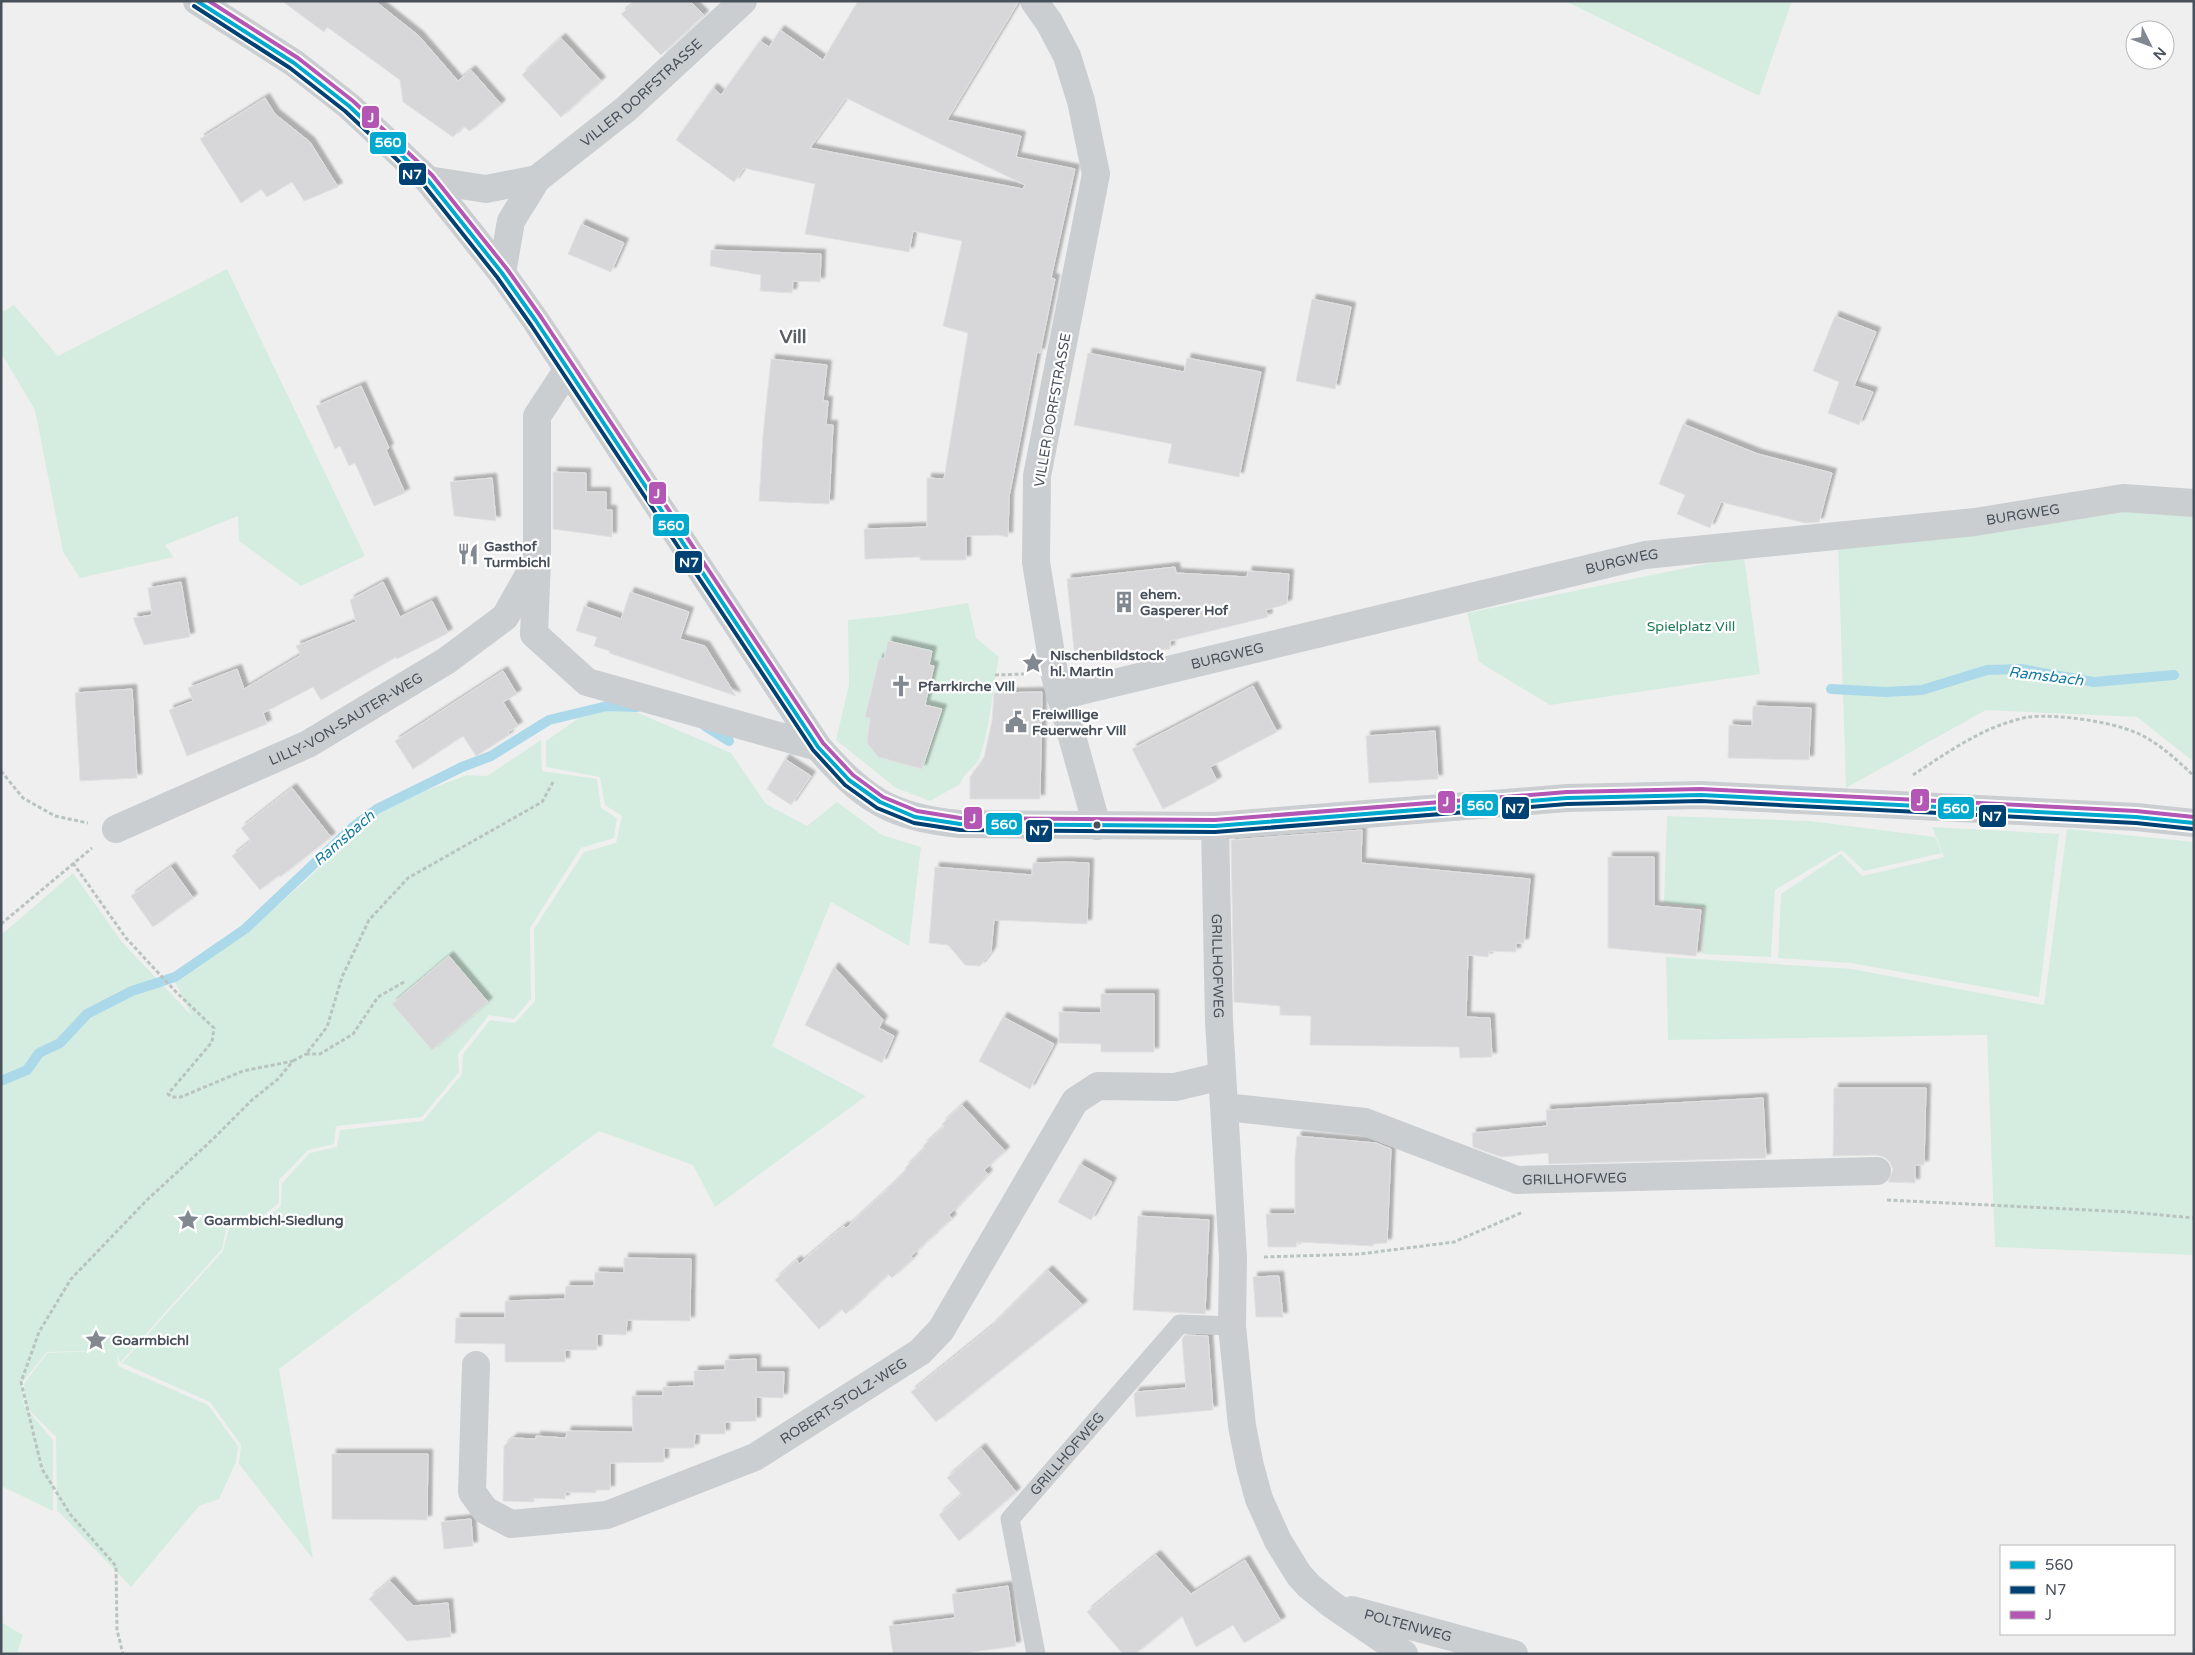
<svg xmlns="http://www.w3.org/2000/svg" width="2195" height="1655" font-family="'Varela Round',sans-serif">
<defs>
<filter id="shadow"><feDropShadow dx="4.5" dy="-4.5" stdDeviation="1" flood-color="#0004"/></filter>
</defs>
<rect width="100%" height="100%" fill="#f0efef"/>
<g fill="#d5ede0" fill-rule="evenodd">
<path d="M1565,1H1792L1759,96Z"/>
<path d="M227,269L365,556L301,586L239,541L238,516L165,545L174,557L80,578L63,552L35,410L1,353V313L14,305L58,356Z"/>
<path d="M2104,508L2194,515V762L2137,717L1986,710L1846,788L1838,542Z"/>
<path d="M1744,556L1760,674L1550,705L1479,662L1467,613Z"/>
<path d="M968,603L976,638L999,657C992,690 991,724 980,756C977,767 964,772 960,784L930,801L896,788L836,740L849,685L848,620L896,615ZM888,641L932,651L929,665L934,667L925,705L922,768L878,757L867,743L870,718L865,717L879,658L884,659Z"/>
<path d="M606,699L731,753L766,804L807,826L837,802L882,835L921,847L909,946L831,902L772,1046L866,1096L715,1207L693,1165L599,1131L279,1369L313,1559L239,1464L241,1445L210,1402L122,1363L223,1251L231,1221L253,1230L281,1206L282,1183L310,1153L337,1147L340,1130L423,1121L462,1074L463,1054L490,1020L515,1023L535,1001L534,929L584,852L616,843L622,816L605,805L600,777L546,767V741Z"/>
<path d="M541,740L542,771L597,779L601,808L617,818L614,838L581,848L530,928L531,999L514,1019L489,1015L458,1054L459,1072L422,1117L336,1126L334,1144L308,1150L279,1180V1203L252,1225L229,1215L222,1249L120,1363L117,1352L118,1366L208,1405L238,1446L236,1462L219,1499L199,1506L131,1587L57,1510L56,1437L26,1407L24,1384L47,1353L117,1350L47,1352L22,1383L24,1406L53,1440V1511L1,1486V935L73,873L122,942L192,1016L174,980L246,934L313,874L368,819L425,791L467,775L487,776Z"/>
<path d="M1667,816L1810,821L1935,837L1942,853L1864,871L1842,850L1775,890L1771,957L1702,954L1705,907L1664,903Z"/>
<path d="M1932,827L2059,834L2039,997L1851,963L1778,958L1781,894L1841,854L1862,876L1944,857Z"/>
<path d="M2067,829L2194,842V1255L1995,1247L1987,1035L1668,1040L1666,957L1852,969L2044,1005Z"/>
<path d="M1,1622L23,1635L17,1654H1Z"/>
</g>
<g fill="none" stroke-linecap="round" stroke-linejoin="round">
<g stroke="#abd9e9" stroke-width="10">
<path d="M1831,689L1886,692L1922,690L1987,670L2021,669L2094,682L2174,675"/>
<path d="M705,726L729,741"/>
<path d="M1,1081L27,1070L39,1053L60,1043L87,1014L132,991L175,977L245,929L353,827L377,809L462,767L491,756L549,720L607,706L637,707"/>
</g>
</g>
<g fill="#d7d7d9" stroke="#e1e1e2" fill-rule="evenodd" filter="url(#shadow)">
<path d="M282,1H375L419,36L458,81L471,70L501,104L470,131L463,126L453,137L403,102L400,80L327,27L324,32Z"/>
<path d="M637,1H690L704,15L661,55L621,14Z"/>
<path d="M858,1H1019L947,120L1021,136L1016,157L1075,169L1051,278L1055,279L1040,353L1037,352L1009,497L1008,537L998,535L966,536V560H920V557L865,559L864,529L927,527V478L944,479L968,333L943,326L962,241L913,231L909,252L805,234L815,184L744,168L734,182L676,140L713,88L721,95L760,41L769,47L780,30L823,60ZM846,98L1025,185L1023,189L810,148Z"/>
<path d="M561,38L601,81L561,117L522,75Z"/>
<path d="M265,98L275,114L310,142L338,187L304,201L292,182L267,197L261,189L241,203L200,139Z"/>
<path d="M581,224L624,243L611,272L568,254Z"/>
<path d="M711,250L821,254L820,282L793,281L792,293L760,291L761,275L710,266Z"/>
<path d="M1312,299L1351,307L1335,389L1296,381Z"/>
<path d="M1835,316L1876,332L1854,386L1873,392L1859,425L1828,413L1839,382L1813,371Z"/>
<path d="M1088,353L1184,372L1187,358L1261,372L1239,477L1168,463L1172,444L1074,425Z"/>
<path d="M771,359L827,365L823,401H828L826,425H833L829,504L759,501L763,435Z"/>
<path d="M361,386L389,448L386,450L405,493L374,506L355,463L349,466L340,446L335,449L316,406Z"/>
<path d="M1683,424L1758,454L1832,473L1819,522L1805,523L1721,502L1710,528L1677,514L1685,495L1659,484Z"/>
<path d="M553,472L586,473V492H606V510H612V537L553,529Z"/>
<path d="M492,478L496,521L454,516L450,482Z"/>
<path d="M1175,567L1176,573L1247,577L1248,571L1289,574L1287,604L1266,610L1268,617L1170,641V649L1075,660L1067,579Z"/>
<path d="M181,582L190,637L144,645L133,618L152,615L148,588Z"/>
<path d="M383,582L400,617L432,601L448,633L397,659L396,657L321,700L313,687L263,713L267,724L187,756L169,710L193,701L188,688L237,669L244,689L301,655L296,646L356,622L350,600Z"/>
<path d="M630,592L689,612L680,639L705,646L736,696L609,653L610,651L594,646L597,637L576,631L584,606L621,619Z"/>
<path d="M888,641L932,651L929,665L934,666L925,705L942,709L922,769L878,757L867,743L870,718L865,717L879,658L884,659Z"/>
<path d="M503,671L517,694L503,702L518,726L508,732L509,735L476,756L463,736L413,769L395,741Z"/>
<path d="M1253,686L1277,732L1210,767L1217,781L1163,809L1132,749Z"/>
<path d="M132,689L137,778L80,781L75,693Z"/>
<path d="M1042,692L1040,799H970V777L984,758L992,721L994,693Z"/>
<path d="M1753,706L1811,708L1809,760L1728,758L1729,725L1752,726Z"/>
<path d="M1435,731L1438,779L1369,783L1366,736Z"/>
<path d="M785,759L811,776L791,805L767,789Z"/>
<path d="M292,788L331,837L280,877L279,875L260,890L232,856L251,841L241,828Z"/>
<path d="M1362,830L1361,863L1530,879L1524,943H1516V952L1489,951L1488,957L1468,955L1466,1017L1490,1018L1492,1057L1460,1058L1459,1047L1310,1045L1311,1016L1280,1015V1006L1234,1002L1231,840Z"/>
<path d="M1608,857H1654V906L1701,910L1696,956L1608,948Z"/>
<path d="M1065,862L1089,863L1087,924L994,920L991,952L980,966L965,965L948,945L929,943L935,867L1032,875L1033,863Z"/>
<path d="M171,867L193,898L153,927L131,896Z"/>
<path d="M449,956L488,1002L432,1050L392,1004Z"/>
<path d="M834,967L883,1020L879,1028L894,1036L882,1063L805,1025Z"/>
<path d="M1101,994H1154V1052H1101V1044L1059,1043V1012L1101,1013Z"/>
<path d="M1003,1017L1054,1044L1030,1089L979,1061Z"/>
<path d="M1834,1088H1926L1924,1165H1915V1183L1888,1182L1893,1170L1890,1162L1884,1157L1877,1155L1833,1156Z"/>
<path d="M1763,1098L1766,1158L1549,1164L1548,1153L1501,1157L1473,1147L1472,1133L1547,1126L1546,1110Z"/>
<path d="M962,1105L1005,1151L984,1170L988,1174L949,1215L952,1218L911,1256L913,1258L892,1278L888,1274L846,1314L841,1309L819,1329L775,1280L797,1260L799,1264L844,1226L846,1228L887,1190L907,1170L905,1168L925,1148L923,1146L944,1127L942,1124Z"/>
<path d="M1297,1136L1376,1143L1391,1149L1387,1243L1373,1244V1246L1297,1242L1296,1247H1268L1266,1214H1295V1159Z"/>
<path d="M1080,1164L1112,1182L1091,1220L1058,1202Z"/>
<path d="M1138,1216L1209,1220L1205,1314L1133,1310Z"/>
<path d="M624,1258L691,1259L690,1321L627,1320L626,1335L597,1334V1350H565V1362H505V1344L455,1343L456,1318H505V1301L565,1299L566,1286H594L595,1272L624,1273Z"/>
<path d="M1048,1270L1083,1305L936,1422L911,1392L990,1328Z"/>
<path d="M1279,1276L1283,1317H1256L1253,1277Z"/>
<path d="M1185,1335L1208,1336L1213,1410L1136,1417L1134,1394L1136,1392L1186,1388L1182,1339Z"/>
<path d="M756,1359V1372H784L783,1398L756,1397V1421L725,1422V1434H695L694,1448H664V1462L610,1463V1490H596V1493L565,1492V1499L534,1498V1502L503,1501L504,1446L513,1438L536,1439V1436L566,1438L567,1431L633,1432L632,1396H663V1387L694,1386V1371L725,1370V1360Z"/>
<path d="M981,1448L1016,1492L959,1541L939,1515L962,1495L947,1478Z"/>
<path d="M332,1454H428L427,1520L332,1519Z"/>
<path d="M471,1519L473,1546L444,1549L441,1522Z"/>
<path d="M1156,1555L1191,1594L1245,1560L1281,1621L1244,1643L1233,1625L1196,1647L1182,1616L1135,1654H1123L1087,1612Z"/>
<path d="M390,1581L413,1606L448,1603L451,1637L407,1641L369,1599Z"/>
<path d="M1008,1586L1016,1646L958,1654H893L889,1626L955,1618L952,1594Z"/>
</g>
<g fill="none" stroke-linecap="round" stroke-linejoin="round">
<g stroke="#b9c4c1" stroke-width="3" stroke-dasharray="4 2.5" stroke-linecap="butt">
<path d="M995,675L1024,674"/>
<path d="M1,771L23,798L55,816L88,823"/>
<path d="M1913,775C1942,756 1973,734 2006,723C2013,721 2021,718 2028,717C2058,714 2109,721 2137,733C2159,743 2177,760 2194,776"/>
<path d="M73,863L126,938L177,993L214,1028L212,1042L168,1094L172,1097H181L243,1071L293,1061L278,1079L252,1100L213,1139L147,1200L71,1279L39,1332L21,1382L42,1469L70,1514L116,1566L117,1630L123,1654"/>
<path d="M1,924L92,848"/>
<path d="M404,982L378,997L353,1034L320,1054H306L327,1027L342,977L369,920L408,878L542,802L553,782"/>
<path d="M293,1061L306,1054"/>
<path d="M1887,1200L2129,1212L2194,1218"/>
<path d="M1264,1257L1360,1254L1454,1242L1523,1212"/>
</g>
<path stroke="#cbced0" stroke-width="19" id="s1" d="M1036,1654L1010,1519L1180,1324L1232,1326"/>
<g stroke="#cbced0" stroke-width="28">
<path d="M1034,1L1049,22L1067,56L1081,101L1096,174L1037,476L1036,562L1054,672L1097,826"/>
<path id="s2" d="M428,180L486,189L537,179L626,109L743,1"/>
<path d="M502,273L511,221L537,179"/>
<path d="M568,369L537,416V561L534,634L587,682L818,747"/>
<path id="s3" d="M1060,696L1645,555L1975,522L2123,498L2194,503"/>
<path id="s4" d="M1215,826L1219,1021L1233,1258L1232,1326L1242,1426L1250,1466L1259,1499L1278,1541L1299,1575L1309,1586L1331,1604L1404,1654"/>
<path id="s5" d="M116,829L308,744L446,661L505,617L535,564"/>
<path id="s6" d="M1225,1107L1365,1122L1517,1180L1877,1171"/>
<path id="s7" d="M476,1365L472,1492L485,1510L511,1524L607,1515L755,1457L920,1352L941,1330L1075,1101L1098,1086L1175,1087L1222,1076"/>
<path id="s8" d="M1352,1610L1514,1654"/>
</g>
<path stroke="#cbced1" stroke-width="28" d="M197,1L294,63L349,106L428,180L502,273L536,321L818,747C862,798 891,818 960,824L1215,826L1567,798L1701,795L2136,817L2194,823"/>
<g stroke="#fff" stroke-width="8">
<path id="bus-1" d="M197,1L294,63L349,106L428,180L502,273L536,321L818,747L849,780L880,802L915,817L960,824L1215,826L1567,798L1701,795L2136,817L2194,823"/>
</g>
<g stroke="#fff" stroke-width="8">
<path id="bus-2" d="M194,6L290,68L345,111L423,184L497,277L531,325L813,750L845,785L877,808L914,823L960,830L1215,832L1567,804L1701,801L2136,823L2193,829"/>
</g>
<g stroke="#fff" stroke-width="8">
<path id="bus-3" d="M209,1L298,58L353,101L432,175L507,269L541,317L823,743L853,775L883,797L917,811L960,818L1215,820L1567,792L1701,789L2136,811L2194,817"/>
</g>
<use href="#bus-1" stroke="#00a9ce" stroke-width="4"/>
<use href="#bus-2" stroke="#004173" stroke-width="4"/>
<use href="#bus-3" stroke="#b457b4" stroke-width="4"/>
</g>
<defs>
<g id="restaurant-bare" transform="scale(1.725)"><path d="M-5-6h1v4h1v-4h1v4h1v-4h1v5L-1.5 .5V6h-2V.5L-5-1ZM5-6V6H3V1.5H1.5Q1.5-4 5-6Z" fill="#82888f" stroke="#fff" stroke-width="2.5" paint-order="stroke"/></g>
<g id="building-bare" transform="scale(1.725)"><path d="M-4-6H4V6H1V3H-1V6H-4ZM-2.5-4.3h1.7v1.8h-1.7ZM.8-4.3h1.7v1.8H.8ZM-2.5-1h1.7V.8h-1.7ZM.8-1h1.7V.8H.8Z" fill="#82888f" stroke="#fff" stroke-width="2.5" paint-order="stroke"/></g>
<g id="sight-bare" transform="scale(1.725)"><path d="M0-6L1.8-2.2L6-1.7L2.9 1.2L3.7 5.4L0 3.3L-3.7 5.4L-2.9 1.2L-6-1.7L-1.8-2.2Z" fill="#82888f" stroke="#fff" stroke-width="2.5" paint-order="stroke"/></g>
<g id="church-bare" transform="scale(1.725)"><path d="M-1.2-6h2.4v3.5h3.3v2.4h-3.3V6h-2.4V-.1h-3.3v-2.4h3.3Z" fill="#82888f" stroke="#fff" stroke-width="2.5" paint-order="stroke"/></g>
<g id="civic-bare" transform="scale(1.725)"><path d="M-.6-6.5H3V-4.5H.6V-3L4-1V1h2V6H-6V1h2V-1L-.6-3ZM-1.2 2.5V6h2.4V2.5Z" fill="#82888f" stroke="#fff" stroke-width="2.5" paint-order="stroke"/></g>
</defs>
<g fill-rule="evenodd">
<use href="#restaurant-bare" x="468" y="554"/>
<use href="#building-bare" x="1124" y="602"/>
<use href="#sight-bare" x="1033" y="663"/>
<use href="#church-bare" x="901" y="686"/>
<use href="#civic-bare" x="1016" y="722"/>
<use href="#sight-bare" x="188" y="1220"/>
<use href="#sight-bare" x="96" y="1340"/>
</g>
<circle fill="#47505b" stroke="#fff" stroke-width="2" cx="1097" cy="825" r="4.5"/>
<g text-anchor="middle" stroke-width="4.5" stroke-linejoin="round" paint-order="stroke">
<g font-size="14" fill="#47505b" stroke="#fff">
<text dy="5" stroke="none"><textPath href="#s2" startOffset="246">VILLER DORFSTRASSE</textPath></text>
<text transform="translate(1052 410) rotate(-80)" y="5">VILLER DORFSTRASSE</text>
<text dy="5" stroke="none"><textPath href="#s3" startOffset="982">BURGWEG</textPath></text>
<text dy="5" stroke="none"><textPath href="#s3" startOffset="578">BURGWEG</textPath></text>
<text dy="5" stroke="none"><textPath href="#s3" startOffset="172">BURGWEG</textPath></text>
<text dy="5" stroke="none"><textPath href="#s5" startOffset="255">LILLY-VON-SAUTER-WEG</textPath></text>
<text dy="5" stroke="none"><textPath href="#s4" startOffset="140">GRILLHOFWEG</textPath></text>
<text dy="5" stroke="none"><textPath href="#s6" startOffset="361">GRILLHOFWEG</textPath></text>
<text dy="5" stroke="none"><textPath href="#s7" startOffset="539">ROBERT-STOLZ-WEG</textPath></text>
<text dy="5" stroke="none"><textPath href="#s1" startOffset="224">GRILLHOFWEG</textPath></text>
<text dy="5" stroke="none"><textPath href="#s8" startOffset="58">POLTENWEG</textPath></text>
</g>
<g font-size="14" font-weight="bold" fill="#47505b" stroke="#fff" text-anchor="start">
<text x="484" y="551">Gasthof<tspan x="484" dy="16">Turmbichl</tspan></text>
<text x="1140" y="599">ehem.<tspan x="1140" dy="16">Gasperer Hof</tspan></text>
<text x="1050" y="660">Nischenbildstock<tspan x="1050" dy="16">hl. Martin</tspan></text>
<text x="918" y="691">Pfarrkirche Vill</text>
<text x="1032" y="719">Freiwillige<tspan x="1032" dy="16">Feuerwehr Vill</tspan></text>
<text x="204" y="1225">Goarmbichl-Siedlung</text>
<text x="112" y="1345">Goarmbichl</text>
</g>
<g font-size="14" fill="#1c7950" stroke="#fff">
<text x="1691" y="631">Spielplatz Vill</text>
</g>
<g font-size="15" font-style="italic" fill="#137ba2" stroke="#fff">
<text transform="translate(2046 676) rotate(7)" y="5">Ramsbach</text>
<text transform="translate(344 838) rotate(-41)" y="5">Ramsbach</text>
</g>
<g font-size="19" font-weight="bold" fill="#5b5e63" stroke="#fff">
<text x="793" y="343">Vill</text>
</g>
</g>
<g stroke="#fff" stroke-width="2">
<rect x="361" y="105" width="19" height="24" rx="5" fill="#b457b4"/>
<rect x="369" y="131" width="38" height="24" rx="5" fill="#00a9ce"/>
<rect x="398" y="162" width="29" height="24" rx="5" fill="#004173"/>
<rect x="648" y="481" width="19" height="24" rx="5" fill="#b457b4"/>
<rect x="652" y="513" width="38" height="24" rx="5" fill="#00a9ce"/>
<rect x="674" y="550" width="29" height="24" rx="5" fill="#004173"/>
<rect x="1910" y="788" width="20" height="24" rx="5" fill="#b457b4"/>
<rect x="1437" y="790" width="19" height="24" rx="5" fill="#b457b4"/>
<rect x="1461" y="793" width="38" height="24" rx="5" fill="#00a9ce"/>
<rect x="1937" y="796" width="38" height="24" rx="5" fill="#00a9ce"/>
<rect x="1501" y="796" width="29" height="24" rx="5" fill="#004173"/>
<rect x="1978" y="804" width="29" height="24" rx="5" fill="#004173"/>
<rect x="963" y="806" width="20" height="24" rx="5" fill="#b457b4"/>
<rect x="985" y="812" width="38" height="24" rx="5" fill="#00a9ce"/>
<rect x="1025" y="819" width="28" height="24" rx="5" fill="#004173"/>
</g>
<g font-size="14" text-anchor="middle" font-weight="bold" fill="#fff">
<text x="371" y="122">J</text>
<text x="388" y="147">560</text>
<text x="412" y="179">N7</text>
<text x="657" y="498">J</text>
<text x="671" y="530">560</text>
<text x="689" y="567">N7</text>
<text x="1920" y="805">J</text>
<text x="1446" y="806">J</text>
<text x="1480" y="810">560</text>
<text x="1956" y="813">560</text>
<text x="1515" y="813">N7</text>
<text x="1992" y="821">N7</text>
<text x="973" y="823">J</text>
<text x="1004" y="829">560</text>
<text x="1039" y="835">N7</text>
</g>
<rect width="2195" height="1655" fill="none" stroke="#47505b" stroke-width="5"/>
<rect x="2000" y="1545" width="175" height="90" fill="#ffffff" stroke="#b5b9bd"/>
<rect x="2010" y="1561" width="25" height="8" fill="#00a9ce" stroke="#b5b9bd"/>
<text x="2045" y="1570" font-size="15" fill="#47505b">560</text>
<rect x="2010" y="1586" width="25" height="8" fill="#004173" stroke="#b5b9bd"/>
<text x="2045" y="1595" font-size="15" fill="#47505b">N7</text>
<rect x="2010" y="1611" width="25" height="8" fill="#b457b4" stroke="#b5b9bd"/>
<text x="2045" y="1620" font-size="15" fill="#47505b">J</text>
<g transform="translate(2150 45) rotate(132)"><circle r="24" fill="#ffffff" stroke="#b5b9bd"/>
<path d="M0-4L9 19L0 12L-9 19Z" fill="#82888f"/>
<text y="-8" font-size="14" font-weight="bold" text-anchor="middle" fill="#47505b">N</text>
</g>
</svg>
